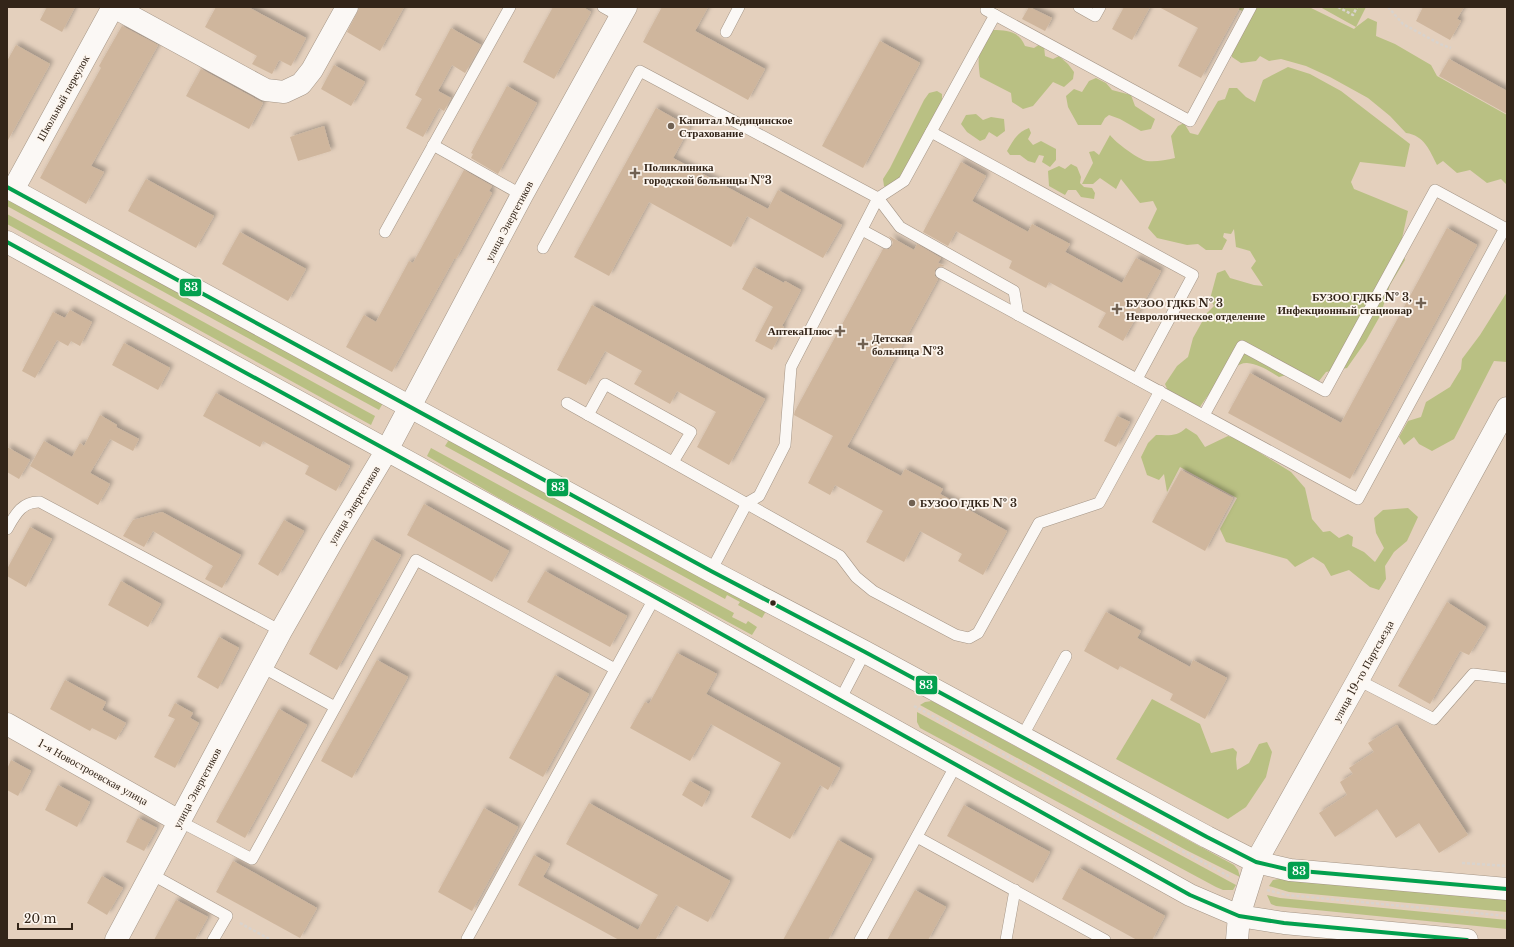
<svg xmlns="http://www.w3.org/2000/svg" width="1514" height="947" font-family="'Libre Baskerville',serif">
<defs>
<filter id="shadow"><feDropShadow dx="3.5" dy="-3.5" stdDeviation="2" flood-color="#0004"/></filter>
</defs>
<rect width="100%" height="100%" fill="#e4d0bd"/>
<g fill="#b9c083">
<path d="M1235,7H1309L1354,29L1356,27L1320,7H1366L1356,27L1368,18L1377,22L1376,36L1395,44L1431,65L1437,76L1507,115V185L1501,179L1487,183L1470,170L1457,173L1443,161L1437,165C1430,151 1424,135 1406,133L1390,116L1368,98L1330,77L1306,66L1281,59L1269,61L1260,56L1256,61L1241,63L1232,57L1230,39L1242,11Z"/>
<path d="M993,30C1007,30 1019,31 1025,46L1034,48L1040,44L1044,46L1045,56L1053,59L1059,56L1068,64L1074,72L1073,79L1064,87L1053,82L1033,106L1023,109L1012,102L1011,93L980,77C977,54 978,49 993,30Z"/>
<path d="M1288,67L1310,74L1341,91L1410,144L1405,167L1360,162L1351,182L1354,189L1408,211L1401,243L1405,260L1390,285L1380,316L1366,341L1347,368L1326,372L1319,381L1312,379L1298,372L1279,377C1269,371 1259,364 1247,363C1231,362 1208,395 1200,407L1168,391L1165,384L1177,366L1188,357L1193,338L1207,313L1214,306L1210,299L1217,273L1225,270L1230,278L1254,285L1263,286L1251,268L1256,261L1250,251L1236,247L1234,229L1231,234L1224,233L1223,237L1227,240L1222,250H1206L1198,244L1187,245L1157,238L1148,228L1157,209L1153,201L1140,203L1121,179L1116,189L1100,178L1093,184H1082L1093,163L1089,152L1094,151L1099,155L1110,135C1115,142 1139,160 1147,161C1156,162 1166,160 1175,158L1171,136L1178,126L1184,123L1190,133L1198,135L1218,101L1225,99L1229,88H1237L1246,97L1255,102L1263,80Z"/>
<path d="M1096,78L1106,83L1112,90L1131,95L1135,106L1155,119L1151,129L1141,131L1120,119L1109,115L1105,118L1101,125H1078L1068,107L1066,96L1074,89L1082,92L1089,81Z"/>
<path d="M937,91L942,94V102L903,179L888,189L884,186L883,179L890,168L924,100L929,93Z"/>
<path d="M976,114L983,120L991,117L1004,119L1005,131L997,137L989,132L985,139L980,141L967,132L961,124L966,115Z"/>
<path d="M1029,128L1031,133L1028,139L1033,145L1041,141L1056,149V160L1050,167L1042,162L1044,156L1039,155L1035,163L1028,161L1020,155H1010L1007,151C1013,141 1017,132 1029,128Z"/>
<path d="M1071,164L1077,167L1081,177L1080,183L1084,187L1092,188L1095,193L1094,199L1081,197L1076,190H1068L1065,195L1049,186L1048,171L1059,166L1065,169Z"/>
<path d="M7,198L383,403L379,410L7,206Z"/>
<path d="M7,214L375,416L371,425L7,224Z"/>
<path d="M1507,292V362L1494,361L1454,439L1432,451L1419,444L1414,437L1404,445L1399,437L1408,421L1421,417L1426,402L1450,387L1461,369L1462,359L1480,335Z"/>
<path d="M1186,428L1197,435L1205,447L1228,436L1236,438L1291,472L1305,488L1312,519L1323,532L1330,531L1339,538L1348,534L1353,537L1352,546L1364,552L1375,562L1384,548L1376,533L1374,518L1383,510L1408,508L1418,517L1407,541L1394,552L1385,566L1386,579L1379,590L1370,587L1349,570L1331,576L1324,564L1313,557L1295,567L1287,559L1226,542L1220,529L1237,498L1180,467L1167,492L1164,474L1159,480L1147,475L1141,457L1148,443L1156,435C1168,435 1177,437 1186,428Z"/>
<path d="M450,438L766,611L762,618L738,605L740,602L727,595L725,599L445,446Z"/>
<path d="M431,448L734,613L732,617L746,624L748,621L757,627L752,635L499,498L427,456Z"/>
<path d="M1152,699L1200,724L1211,753L1233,748L1237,752L1236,759L1237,770L1249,763L1259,744L1267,742L1272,752L1266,777L1246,807L1228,819L1116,759Z"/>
<path d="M932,701L1234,865L1238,870L1240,877L1186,850L920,705L925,702Z"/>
<path d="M917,712L1236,885L1233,890H1223L1216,887L920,728L917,722Z"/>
<path d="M1279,879L1507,900V912L1289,892L1269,886L1273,880Z"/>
<path d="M1267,895L1280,898L1507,920V929L1276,906L1271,904Z"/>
</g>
<g fill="#cfb69d" filter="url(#shadow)">
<path d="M47,7H75L62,32L40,20Z"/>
<path d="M216,7H248L306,38L291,66L279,60L272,74L252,64L257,56L205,27Z"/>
<path d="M360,7H404L380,51L347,32Z"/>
<path d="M553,7H583L591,12L554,79L523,62Z"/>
<path d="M662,7H708L695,31L765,69L748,100L643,42Z"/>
<path d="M1029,7L1052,18L1045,31L1022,19Z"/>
<path d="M1124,7H1150L1132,40L1112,29Z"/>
<path d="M1159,7H1240L1201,78L1178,66L1198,28Z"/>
<path d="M1423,7H1464L1457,19L1461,21L1450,40L1416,21Z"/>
<path d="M122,26L158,45L91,166L104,172L86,204L40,178L101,68L99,66Z"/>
<path d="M451,28L481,45L465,73L452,65L438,91L451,98L444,111L439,108L423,137L406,128L422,99L415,95Z"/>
<path d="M880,41L920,63L863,168L822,146Z"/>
<path d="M16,45L50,64L7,142V61Z"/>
<path d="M1449,59L1507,91V114L1439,76Z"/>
<path d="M334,65L365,82L351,106L321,89Z"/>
<path d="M201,69L263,103L249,129L186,96Z"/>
<path d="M507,86L537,103L498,174L471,158L473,154L471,153Z"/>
<path d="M656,108L690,127L673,158L768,209L778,190L842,225L823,258L747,216L731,247L649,202L609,276L574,257Z"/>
<path d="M324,126L331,151L298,161L290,137Z"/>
<path d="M961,162L986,176L972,201L1028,232L1032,224L1070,244L1065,252L1122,283L1136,258L1161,271L1123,341L1098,327L1106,313L1049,282L1046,288L1029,279L1009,268L1012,261L956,231L948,246L923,232Z"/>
<path d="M464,170L492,186L489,191L492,193L456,259H454L392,372L346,347L364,315L376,322L409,261L413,263Z"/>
<path d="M146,179L214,216L196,248L128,211Z"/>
<path d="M1447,228L1477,245L1350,479L1228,413L1250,373L1341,423Z"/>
<path d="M240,232L306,269L288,301L222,264Z"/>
<path d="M889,236L914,250L917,244L941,258L938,263L945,266L938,267L935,270V276L938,279L937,281L847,447L901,476L905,469L943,489L940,494L1007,531L983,575L958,561L962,554L920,531L904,562L866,542L883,511L835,485L830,495L808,483L833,436L794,415L795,411L883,249H889L892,246L893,242Z"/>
<path d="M754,267L784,283L785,281L801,290L782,326L784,327L772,350L755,341L773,307L742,289Z"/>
<path d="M592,305L765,399L729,465L697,447L716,412L677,391L670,404L634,384L642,371L605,351L586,385L557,370Z"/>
<path d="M70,310L92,322L80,346L71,341L68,346L57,340L35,378L22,371L53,312L65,318Z"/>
<path d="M124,343L170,368L158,390L112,365Z"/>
<path d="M216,393L350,466L336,491L305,474L309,466L263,441L260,447L203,416Z"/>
<path d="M100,415L117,425L116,427L139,439L133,451L110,439L90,473L110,484L98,505L30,466L44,441L72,457L80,443L84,446Z"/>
<path d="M1117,416L1130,422L1116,447L1104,441Z"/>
<path d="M7,447L30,460L19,479L7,472Z"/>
<path d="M1181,470L1233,498L1205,551L1152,522Z"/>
<path d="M424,504L509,551L492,582L407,535Z"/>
<path d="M162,512L241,555L222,588L205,579L213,566L153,531L144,547L123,536L133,520Z"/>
<path d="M284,520L304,531L278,576L258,564Z"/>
<path d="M30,527L52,539L26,587L7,576V569Z"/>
<path d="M372,539L401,555L337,670L309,654Z"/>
<path d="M545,571L627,616L610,647L527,602Z"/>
<path d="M121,581L161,604L148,627L108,605Z"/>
<path d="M1447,602L1486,627L1469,655L1460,651L1430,704L1398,686Z"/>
<path d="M1106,612L1141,631L1137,638L1190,667L1193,660L1227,678L1205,719L1170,700L1173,694L1120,666L1118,670L1084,651Z"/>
<path d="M219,637L239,648L218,689L197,677Z"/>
<path d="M677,653L717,674L706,694L840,768L828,790L820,785L790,839L751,817L781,763L711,724L690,761L630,728L645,702L649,704Z"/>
<path d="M377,660L408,677L352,778L321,761Z"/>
<path d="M555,675L589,694L543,777L509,758Z"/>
<path d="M65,680L106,702L102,710L126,723L116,740L92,728L90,731L50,709Z"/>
<path d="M175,703L193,713L190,718L199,723L175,768L154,757L175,719L168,716Z"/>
<path d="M279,709L307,725L245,838L216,822Z"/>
<path d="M1397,725L1468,835L1439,853L1419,823L1396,838L1377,809L1335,837L1319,813L1347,795L1340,782L1353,774L1349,768L1374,752L1368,743Z"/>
<path d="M11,760L31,771L18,796L7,790V769Z"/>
<path d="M690,781L710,792L702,807L682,795Z"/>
<path d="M58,785L90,802L77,827L45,810Z"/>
<path d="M589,803L730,881L708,922L676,905L656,939L657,940H619L518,885L534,855L550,864L543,877L638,930L658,895L566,844Z"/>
<path d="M964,805L1050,852L1033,883L947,836Z"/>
<path d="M484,808L518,827L472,911L438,892Z"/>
<path d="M138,818L157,828L144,851L126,842Z"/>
<path d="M838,840L872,859L828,940H783Z"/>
<path d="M233,861L317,908L300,938L216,892Z"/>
<path d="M1079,868L1165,916L1152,940H1137L1062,899Z"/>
<path d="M102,876L123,888L107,915L87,903Z"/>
<path d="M915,890L946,907L928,940H887Z"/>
<path d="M176,900L208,917L195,940H154Z"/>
</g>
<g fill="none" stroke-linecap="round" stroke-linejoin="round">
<g stroke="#a49586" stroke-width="12">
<g id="lane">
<path d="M603,7L621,17"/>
<path d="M1079,7L1095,16L1100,7"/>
<path d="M995,15L1190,121L1251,7"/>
<path d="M726,32L739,7"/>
<path d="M931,132L1193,275L1137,379"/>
<path d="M433,145L522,195"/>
<path d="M862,230L886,243"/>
<path d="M385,232L510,7"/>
<path d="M543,248L640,71L878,198L900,227L1014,291L1018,315"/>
<path d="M941,273L1358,499L1505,228L1435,190L1325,391L1242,346L1204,415"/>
<path d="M567,403L840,556L856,577L873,591L956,635L969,638L978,633L1039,523L1099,503L1160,391"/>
<path d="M588,415L605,384L691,432L673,462"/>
<path d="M7,529C15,515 22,501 40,502L281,631"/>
<path d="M711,571L747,503L759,496L785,445L791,367L878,198L904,181L995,15L986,10L988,7"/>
<path d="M262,667L335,707"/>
<path d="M1358,680L1434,719L1473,674L1507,678"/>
<path d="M840,700L865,652"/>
<path d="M1022,737L1066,656"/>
<path d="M179,821L252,859L416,560L615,669"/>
<path d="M917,837L1105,940"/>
<path d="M151,874L227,916L213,940"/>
<path d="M467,939L655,597"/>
<path d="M860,940L956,765"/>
<path d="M1006,940L1015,890"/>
</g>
</g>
<g stroke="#a49586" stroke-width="23">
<g id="street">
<path d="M114,7L266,90L284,92L301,84L312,70L347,7"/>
<path d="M7,187L711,571L865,652L1207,837L1256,862L1290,870L1507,889"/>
<path d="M13,190L113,7"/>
<path d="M7,242L655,597L1190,895L1239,916L1284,923L1467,940"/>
<path d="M7,724L179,821"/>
<path d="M116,940L281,631L333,540L387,450L522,195L626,7"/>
<path d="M1237,940L1239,916L1256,862L1358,680L1507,408"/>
</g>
</g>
<g stroke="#d9d3cd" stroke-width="2.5" stroke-dasharray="3 2" stroke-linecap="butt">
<path d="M1338,7L1353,15L1357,7"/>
<path d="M1388,7L1403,24L1440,44L1451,48"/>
<path d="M914,706L1230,877"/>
<path d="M1462,863L1507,866"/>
<path d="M1267,890L1287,895L1507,916"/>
<path d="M240,923L271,940"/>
</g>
<use href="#lane" stroke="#fbf8f5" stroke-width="11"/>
<use href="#street" stroke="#fbf8f5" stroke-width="22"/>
<g stroke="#fdf6ef" stroke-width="7">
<g id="bus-1">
<path d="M7,187L711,571L865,652L1207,837L1256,862L1290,870L1507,889"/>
<path d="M7,242L655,597L1190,895L1239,916L1284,923L1467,940"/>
</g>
</g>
<use href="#bus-1" stroke="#03a04e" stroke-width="4"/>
</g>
<g fill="#716152" stroke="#fdf6ef" stroke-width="1.5">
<circle cx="671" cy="126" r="4"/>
<path d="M633 167h4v4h4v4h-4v4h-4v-4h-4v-4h4z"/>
<path d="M1419 297h4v4h4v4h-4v4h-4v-4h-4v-4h4z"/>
<path d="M1115 303h4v4h4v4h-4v4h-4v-4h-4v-4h4z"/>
<path d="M838 325h4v4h4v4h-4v4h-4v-4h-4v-4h4z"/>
<path d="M861 338h4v4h4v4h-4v4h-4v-4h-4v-4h4z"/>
<circle cx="912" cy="503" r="4"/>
</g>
<circle fill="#332519" stroke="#fdf6ef" stroke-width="1.5" cx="773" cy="603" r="3.5"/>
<g text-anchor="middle" stroke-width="3.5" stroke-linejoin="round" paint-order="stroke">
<g font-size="11" fill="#332519" stroke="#fdf6ef">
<text transform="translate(63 98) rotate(-61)" y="4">Школьный переулок</text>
<text transform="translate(509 221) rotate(-62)" y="4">улица Энергетиков</text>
<text transform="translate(354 505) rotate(-59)" y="4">улица Энергетиков</text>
<text transform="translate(1363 671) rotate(-61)" y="4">улица 19-го Партсъезда</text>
<text transform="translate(93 772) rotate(29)" y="4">1-я Новостроевская улица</text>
<text transform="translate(197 788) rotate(-62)" y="4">улица Энергетиков</text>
</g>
<g font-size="11" font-weight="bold" fill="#332519" stroke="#fdf6ef" text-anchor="start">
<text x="679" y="124">Капитал Медицинское<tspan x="679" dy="13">Страхование</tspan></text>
<text x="644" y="171">Поликлиника<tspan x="644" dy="13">городской больницы №3</tspan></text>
<text x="1412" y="301" text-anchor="end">БУЗОО ГДКБ № 3,<tspan x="1412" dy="13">Инфекционный стационар</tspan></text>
<text x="1126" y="307">БУЗОО ГДКБ № 3<tspan x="1126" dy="13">Неврологическое отделение</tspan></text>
<text x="832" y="335" text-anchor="end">АптекаПлюс</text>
<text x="872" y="342">Детская<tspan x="872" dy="13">больница №3</tspan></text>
<text x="920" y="507">БУЗОО ГДКБ № 3</text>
</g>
</g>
<g stroke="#fdf6ef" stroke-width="1.5">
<rect x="179" y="278" width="23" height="19" rx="4" fill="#03a04e"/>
<rect x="546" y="478" width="23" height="19" rx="4" fill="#03a04e"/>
<rect x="915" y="675" width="23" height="20" rx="4" fill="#03a04e"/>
<rect x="1287" y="861" width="23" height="19" rx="4" fill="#03a04e"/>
</g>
<g font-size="11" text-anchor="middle" font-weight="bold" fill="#fff">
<text x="191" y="291">83</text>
<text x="558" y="491">83</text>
<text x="926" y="689">83</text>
<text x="1299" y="875">83</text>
</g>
<rect width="1514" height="947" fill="none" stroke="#332519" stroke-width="16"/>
<path d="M18 923v6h54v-6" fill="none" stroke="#332519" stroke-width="2"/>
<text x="24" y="923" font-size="12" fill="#332519" stroke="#fdf6ef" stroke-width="3" paint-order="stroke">20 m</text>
</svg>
